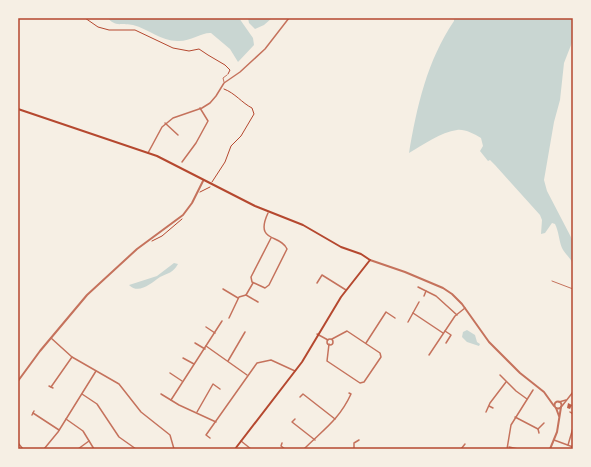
<svg xmlns="http://www.w3.org/2000/svg" width="591" height="467" font-family="'Archivo Narrow',sans-serif">
<rect width="100%" height="100%" fill="#f6efe4"/>
<g fill="#c9d6d2">
<path d="M108,18H239L253,38L254,45L238,62L230,49L211,33C203,32 191,41 179,41C162,42 149,29 133,25C124,23 114,27 108,18Z"/>
<path d="M248,18H272L264,25L255,29L249,23Z"/>
<path d="M454,18H573V40L564,63L560,100L554,122L544,180L547,191L573,241V264C570,257 565,254 562,248C559,241 559,232 555,224L552,223L545,233L541,234L542,220L540,215L495,165L490,160L488,161L480,151L483,146L481,138C474,134 465,129 457,130C441,132 423,145 409,153C417,106 427,61 454,21Z"/>
<path d="M174,263L178,264C173,273 168,273 160,277C151,283 139,295 129,285L157,276Z"/>
<path d="M467,330L475,335L477,342L480,344L479,346L467,342L462,337L463,332Z"/>
</g>
<path fill="#bf614a" d="M568,403L572,405L570,409L567,408Z"/>
<g fill="none" stroke-linecap="round" stroke-linejoin="round">
<g stroke="#b5482f" stroke-width="1">
<path d="M85,18L98,27L109,30H135L173,48L189,51L199,49L208,55L225,65L230,70L228,74"/>
<path d="M212,182L225,162L231,146L241,136L254,114L252,108C242,103 235,93 224,89"/>
<path d="M200,192L210,187"/>
<path d="M152,241L162,236L182,219"/>
</g>
<g stroke="#c5725c" stroke-width="1">
<path d="M224,82L223,78L227,75"/>
<path d="M552,281L573,289"/>
</g>
<g stroke="#c5725c" stroke-width="1.5">
<path d="M165,123L178,135"/>
<path d="M148,153L162,127L173,118L202,108L210,103L216,96L224,83L240,72L265,49L289,18"/>
<path d="M182,162L196,143L208,121L200,108"/>
<path d="M268,213C254,243 281,234 287,249L269,285L265,288L252,282L251,277L271,238"/>
<path d="M317,283L322,275L346,290"/>
<path d="M418,287L436,296L457,315"/>
<path d="M223,289L238,298"/>
<path d="M246,295L258,302"/>
<path d="M424,296L426,291"/>
<path d="M413,313L443,333"/>
<path d="M229,318L239,297L246,295L253,283"/>
<path d="M408,322L419,302"/>
<path d="M206,327L215,333"/>
<path d="M445,331L451,335L446,343"/>
<path d="M317,334L328,340"/>
<path d="M51,338L72,357L119,384L141,412L170,435L174,449"/>
<circle cx="330" cy="342" r="3"/>
<path d="M195,343L205,349"/>
<path d="M366,343L386,312L395,318"/>
<path d="M329,344L327,361L360,383L364,382L381,357L380,353L347,331L332,339"/>
<path d="M206,346L247,375"/>
<path d="M429,355L455,316L465,308"/>
<path d="M183,358L194,364"/>
<path d="M228,361L245,332"/>
<path d="M170,373L182,381"/>
<path d="M500,375L516,391L527,399"/>
<path d="M49,386L53,388"/>
<path d="M51,387L72,357"/>
<path d="M82,394L97,404L119,437L136,449"/>
<path d="M161,394L179,405L216,422"/>
<path d="M300,397L303,394L335,419"/>
<path d="M171,400L222,321"/>
<path d="M559,402L566,400"/>
<path d="M489,406L493,408"/>
<path d="M562,406L573,392"/>
<path d="M197,412L213,384L220,389"/>
<path d="M486,412L490,403L506,382"/>
<path d="M570,412L573,414"/>
<path d="M33,413L59,430"/>
<path d="M32,415L34,411"/>
<path d="M515,417L538,429L544,423"/>
<path d="M66,419L83,431L94,449"/>
<path d="M295,419L292,422L315,440"/>
<path d="M538,429L539,433"/>
<path d="M210,438L206,435L257,363L271,360L295,371"/>
<path d="M554,440L573,447"/>
<path d="M241,441L251,449"/>
<path d="M18,443L23,449"/>
<path d="M282,443L281,446L285,449"/>
<path d="M568,445L573,428"/>
<path d="M509,447L518,449"/>
<path d="M44,449L58,432L96,371"/>
<path d="M78,449L89,441"/>
<path d="M304,449C323,430 339,420 351,394L349,393"/>
<path d="M354,449V443L359,440"/>
<path d="M461,449L465,444"/>
<path d="M507,449L511,425L533,390"/>
</g>
<g stroke="#c5725c" stroke-width="2">
<path d="M370,260L405,272L443,288L452,294L462,304L489,342L520,373L544,392L554,406"/>
<path d="M18,381L40,351L87,295L137,249L183,215L192,203L203,181"/>
<circle cx="558" cy="405" r="3.5"/>
<path d="M556,408L559,416"/>
<path d="M550,449L557,432L561,407"/>
</g>
<path stroke="#b5482f" stroke-width="2" d="M18,109L157,156L255,206L303,225L341,247L361,254L370,260L341,297L302,362L235,449"/>
</g>
<rect width="591" height="467" fill="none" stroke="#f6efe4" stroke-width="38"/>
<rect x="19" y="19" width="553" height="429" fill="none" stroke="#b5482f" stroke-width="1.5"/>
</svg>
